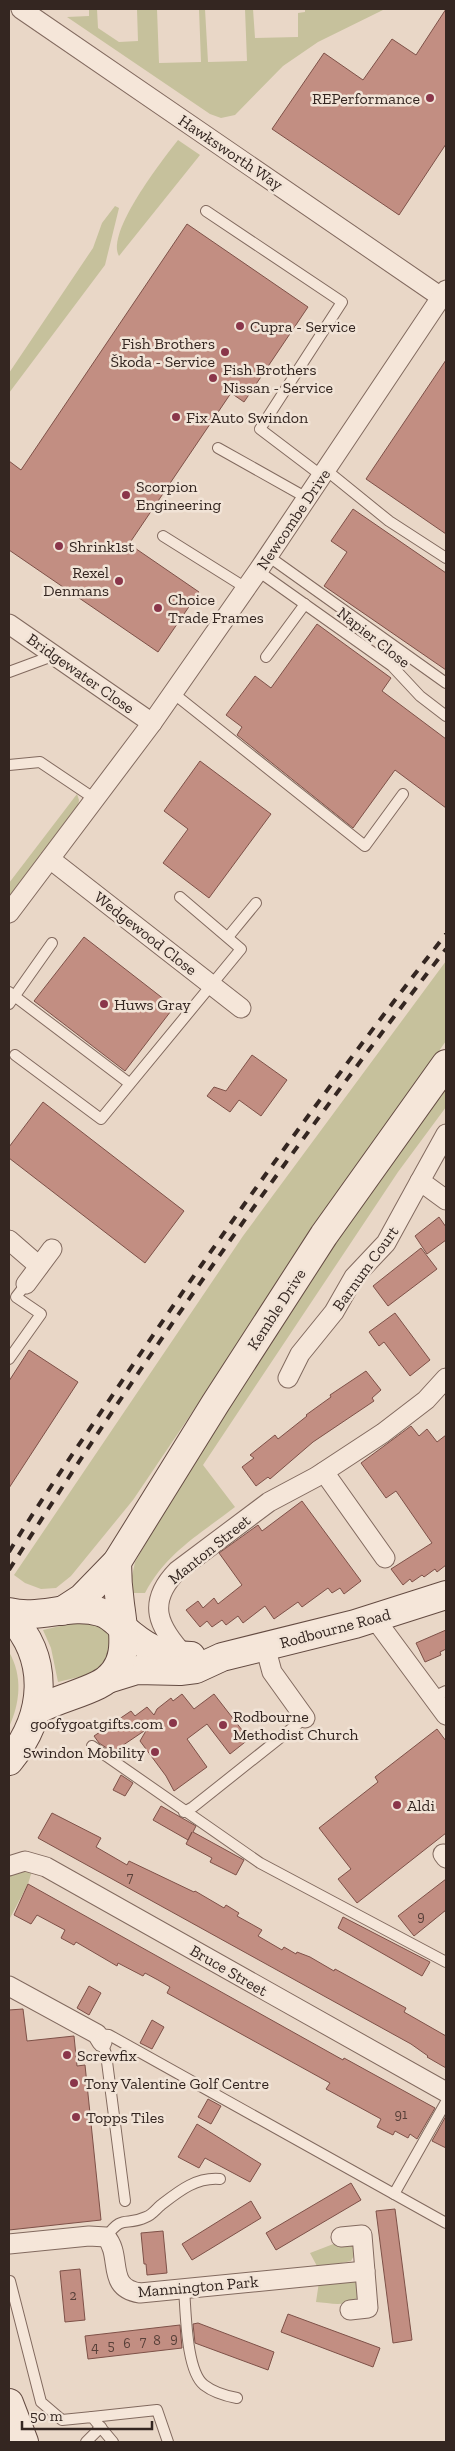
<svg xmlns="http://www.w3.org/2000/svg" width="455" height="2451" font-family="'Zilla Slab',serif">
<rect width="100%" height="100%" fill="#e9d7c7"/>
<g fill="#c6c19c">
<path d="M89,9H97L98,28L119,42L138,41L137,9H157L159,63L201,62L199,9H205L208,62L247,61L245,9H253L255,38L298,37V13L305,12V9H385L318,42L283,66L235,115L221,118L210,114L67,17L89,16Z"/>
<path d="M178,140L200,155L119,256C105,233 163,159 178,140Z"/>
<path d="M115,206L119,208L105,265L9,393V373L93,248L102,223Z"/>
<path d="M77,794L79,800L78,806L9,897V883Z"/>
<path d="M446,961V1041L355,1171L133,1500L71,1576L56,1588L41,1589L25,1583L14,1575L243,1236Z"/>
<path d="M446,1087V1107L398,1172L203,1465L235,1507C200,1534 166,1553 145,1593H133L132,1576L135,1562L195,1459L273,1337L353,1217Z"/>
<path d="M86,1620L110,1631L114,1659L91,1674L58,1682L51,1648L43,1630Z"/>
<path d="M9,1652C23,1676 20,1703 9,1727Z"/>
<path d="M16,1870L32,1871L28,1884L9,1920V1875Z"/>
<path d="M336,2243C345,2243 353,2241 356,2252L351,2261L318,2268L310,2253Z"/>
<path d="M354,2280L357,2282L359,2296C349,2308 330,2303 316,2302L319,2282Z"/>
</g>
<g fill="#c28e82" stroke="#7e5148">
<path d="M446,9V144L399,215L272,129L324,53L363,80L392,39L416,55Z"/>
<path d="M187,224L308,307L244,402L231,393L129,544L199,592L158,652L9,550V461L21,470Z"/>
<path d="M446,360V534L366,479Z"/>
<path d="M353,509L446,573V670L324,586L347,552L331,541Z"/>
<path d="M317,624L391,678L382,691L446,739V808L395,770L353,828L237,735L242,727L226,715L255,676L271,688Z"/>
<path d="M200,761L271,814L209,898L163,863L188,829L164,811Z"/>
<path d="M84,937L174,1007L125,1071L34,1001Z"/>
<path d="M252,1055L287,1080L261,1116L239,1100L230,1112L207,1096L214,1087L226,1091Z"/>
<path d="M43,1102L184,1211L145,1263L9,1158V1147Z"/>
<path d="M439,1217L446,1227V1240L427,1254L415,1236Z"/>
<path d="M421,1248L437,1269L388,1306L373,1286Z"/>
<path d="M395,1313L430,1360L410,1376L384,1342L379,1346L369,1332Z"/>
<path d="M29,1350L78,1382L9,1488V1381Z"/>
<path d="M366,1371L381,1390L372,1398L374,1401L313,1442L270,1479L268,1477L256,1486L242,1467L254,1458L250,1455L275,1435L278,1439L307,1416L306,1415L331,1397L330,1395Z"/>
<path d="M411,1426L419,1436L427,1429L437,1442L446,1435V1565L437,1572L435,1569L424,1577L422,1575L412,1582L410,1579L403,1585L391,1569L432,1543L396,1491L386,1498L361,1463Z"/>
<path d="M302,1501L361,1581L344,1594L340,1588L332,1593L328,1588L302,1607L298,1602L274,1619L265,1606L243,1623L238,1616L226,1625L222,1620L212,1627L207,1621L200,1627L186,1610L198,1601L203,1608L214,1598L218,1604L242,1585L219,1553L258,1525L262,1531Z"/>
<path d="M446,1630V1649L440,1652L441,1655L425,1662L416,1643Z"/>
<path d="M182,1694L194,1709L214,1694L249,1739L230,1754L207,1724L187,1739L207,1767L174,1791L166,1776L140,1741L147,1729L113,1752L99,1743L94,1736L131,1711L135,1716L147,1707L154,1715L157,1709L171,1698L173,1701Z"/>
<path d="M437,1729L446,1741V1833L357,1903L338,1879L351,1869L319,1828L378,1782L375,1777Z"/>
<path d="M121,1775L133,1783L125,1796L113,1790Z"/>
<path d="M161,1806L196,1826L193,1832L244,1860L236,1875L210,1862L212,1858L186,1844L192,1832L188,1840L153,1820Z"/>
<path d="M52,1813L101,1838L96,1847L127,1865L129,1861L194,1892L195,1891L224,1908L226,1905L239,1913L237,1916L262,1930L258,1936L282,1950L284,1947L296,1954L297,1952L310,1957L334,1971L335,1969L406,2008L404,2012L446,2036V2068L427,2057L428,2056L411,2044L333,2001L38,1838Z"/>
<path d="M446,1879V1910L414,1936L398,1916Z"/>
<path d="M28,1884L343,2060L344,2058L435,2108L417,2139L410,2134L408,2138L395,2131L393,2135L377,2127L381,2119L326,2089L330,2083L167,1993L170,1987L158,1980L145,1973L143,1976L118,1963L117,1966L76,1942L74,1945L61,1938L65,1930L37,1915L31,1924L14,1915Z"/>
<path d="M343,1917L430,1962L422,1976L338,1928Z"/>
<path d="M89,1986L101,1993L89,2015L77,2008Z"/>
<path d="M23,2009L27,2041L74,2036L77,2066L85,2065L101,2220L9,2230V2010Z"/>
<path d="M152,2020L164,2027L152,2049L140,2043Z"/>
<path d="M208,2099L221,2106L211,2124L198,2117Z"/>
<path d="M446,2116V2148L432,2141Z"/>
<path d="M197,2124L261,2164L250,2182L205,2158L199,2168L178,2157Z"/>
<path d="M351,2183L361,2200L276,2250L266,2233Z"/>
<path d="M251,2201L261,2218L192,2260L182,2244Z"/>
<path d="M395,2209L412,2340L393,2343L376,2211Z"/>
<path d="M163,2231L167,2273L147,2275L146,2264H144L141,2233Z"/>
<path d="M80,2269L85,2320L65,2322L60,2271Z"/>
<path d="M288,2314L380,2348L373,2367L281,2332Z"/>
<path d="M198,2323L274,2352L268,2370L195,2343L193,2324Z"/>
<path d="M180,2325L182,2348L88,2359L85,2336Z"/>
</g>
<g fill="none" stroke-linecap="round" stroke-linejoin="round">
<g stroke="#826a5f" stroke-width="12">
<g id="lane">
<path d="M206,211L342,302L260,429L322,476"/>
<path d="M218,448L307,498"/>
<path d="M326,470L389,521L446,558"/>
<path d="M163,536L246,588"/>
<path d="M268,556L446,683"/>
<path d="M258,571L392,666L420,696L446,716"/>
<path d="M266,657L305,604"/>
<path d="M9,672L55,655"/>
<path d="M173,693L365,846L403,794"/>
<path d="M9,765L40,762L95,799"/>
<path d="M228,937L256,903"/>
<path d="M9,992L129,1083"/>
<path d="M9,1004L52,943"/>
<path d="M15,1055L101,1119L241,949L180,897"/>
<path d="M9,1359L41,1314L16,1297L26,1284"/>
<path d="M433,1697L446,1691"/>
<path d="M92,1746L260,1863L446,1962"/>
<path d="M184,1812L193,1807L305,1718"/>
<path d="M97,2034L109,2035L446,2223"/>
<path d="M102,2042L106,2054L125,2201"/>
<path d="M394,2194L446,2102"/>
<path d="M106,2237C124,2213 125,2227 146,2217C152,2215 156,2209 161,2205C179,2191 196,2177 220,2179"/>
<path d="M10,2281L41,2402L62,2420L92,2417L113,2442"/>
<path d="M184,2289C186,2312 186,2371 204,2385C213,2392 226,2396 237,2398"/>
<path d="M92,2417L157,2410L168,2442"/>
<path d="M86,2442L101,2427"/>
</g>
</g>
<g stroke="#826a5f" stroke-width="21">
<g id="street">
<path d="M21,9L441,297"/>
<path d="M9,624L152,723"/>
<path d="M50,859L241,1008"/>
<path d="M9,913L152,723L258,571L446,290"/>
<path d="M446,1134L420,1181L446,1200"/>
<path d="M9,1240L39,1266"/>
<path d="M26,1284L52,1249"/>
<path d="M288,1378L300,1354L334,1312L354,1277L386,1243L420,1181"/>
<path d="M324,1472L385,1558"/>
<path d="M375,1619L446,1715"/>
<path d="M265,1646L272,1672L305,1718"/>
<path d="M185,1656C158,1627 146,1603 177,1571L269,1502L316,1477L383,1433L426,1400L446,1378"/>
<path d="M443,1854L446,1858"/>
<path d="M9,1866L25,1861L46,1867L446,2092"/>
<path d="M9,1986L97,2034L102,2042"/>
<path d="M341,2237L362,2235L368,2308L350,2310"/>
<path d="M9,2244L89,2236L106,2237C123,2256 105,2288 140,2293L365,2271"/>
</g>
</g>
<g stroke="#644b42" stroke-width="30">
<g id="secondary">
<path d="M62,1611L82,1598L117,1562L215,1404L324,1235L446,1064"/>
<path d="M9,1612C39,1620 70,1603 100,1612C109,1614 116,1622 122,1627C146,1648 158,1655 191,1656"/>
<path d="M9,1615C51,1659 46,1716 9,1761"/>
<path d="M108,1679L137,1670L180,1671L196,1669L222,1657L355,1624L446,1595"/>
<path d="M37,1710C57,1699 78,1695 98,1685C131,1669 124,1634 120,1604C118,1590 117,1576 117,1562"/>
<path d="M9,2403L24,2442"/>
</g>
</g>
<use href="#lane" stroke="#f5e6d9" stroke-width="10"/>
<use href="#street" stroke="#f5e6d9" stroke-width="19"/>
<use href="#secondary" stroke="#f5e6d9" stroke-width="28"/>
<g stroke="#342621" stroke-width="4" stroke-dasharray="9 9" stroke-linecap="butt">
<path d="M9,1552C43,1496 81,1442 118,1387C222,1232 331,1081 446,934"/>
<path d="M9,1570C145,1356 291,1149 446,949"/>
</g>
</g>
<g fill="#8a364a" stroke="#f1e3d6" stroke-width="2">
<circle cx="430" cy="98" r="5"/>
<circle cx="240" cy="326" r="5"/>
<circle cx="225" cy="352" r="5"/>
<circle cx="213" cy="378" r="5"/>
<circle cx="176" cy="417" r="5"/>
<circle cx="126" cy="495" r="5"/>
<circle cx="59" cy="546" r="5"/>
<circle cx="119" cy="581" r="5"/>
<circle cx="158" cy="608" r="5"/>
<circle cx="104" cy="1004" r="5"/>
<circle cx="173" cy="1723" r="5"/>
<circle cx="223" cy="1725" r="5"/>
<circle cx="155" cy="1752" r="5"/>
<circle cx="397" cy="1805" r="5"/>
<circle cx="67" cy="2055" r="5"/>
<circle cx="74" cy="2083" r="5"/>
<circle cx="76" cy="2117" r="5"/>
</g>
<g text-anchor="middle" stroke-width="5" stroke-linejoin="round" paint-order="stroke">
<g font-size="14" fill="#584039">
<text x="130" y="1882">7</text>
<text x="421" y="1921">9</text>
<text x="401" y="2119">91</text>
<text x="73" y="2300">2</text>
<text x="174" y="2343">9</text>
<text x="157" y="2345">8</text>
<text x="143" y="2346">7</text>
<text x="127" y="2348">6</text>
<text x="111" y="2350">5</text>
<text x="95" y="2352">4</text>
</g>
<g font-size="16" fill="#342621" stroke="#f1e3d6" text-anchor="start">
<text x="420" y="104" text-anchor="end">REPerformance</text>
<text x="250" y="332">Cupra - Service</text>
<text x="215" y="349" text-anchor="end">Fish Brothers<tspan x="215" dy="18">Škoda - Service</tspan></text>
<text x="223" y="375">Fish Brothers<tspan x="223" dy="18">Nissan - Service</tspan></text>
<text x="186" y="423">Fix Auto Swindon</text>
<text x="136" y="492">Scorpion<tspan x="136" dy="18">Engineering</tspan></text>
<text x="69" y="552">Shrink1st</text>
<text x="109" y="578" text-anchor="end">Rexel<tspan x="109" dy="18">Denmans</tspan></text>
<text x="168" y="605">Choice<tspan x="168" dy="18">Trade Frames</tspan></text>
<text x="114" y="1010">Huws Gray</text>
<text x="233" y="1722">Rodbourne<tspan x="233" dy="18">Methodist Church</tspan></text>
<text x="163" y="1729" text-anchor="end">goofygoatgifts.com</text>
<text x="145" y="1758" text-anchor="end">Swindon Mobility</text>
<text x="407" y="1811">Aldi</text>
<text x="77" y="2061">Screwfix</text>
<text x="84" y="2089">Tony Valentine Golf Centre</text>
<text x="86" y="2123">Topps Tiles</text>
</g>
<g font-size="16" fill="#342621" stroke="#f1e3d6">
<text transform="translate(231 152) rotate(34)" y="6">Hawksworth Way</text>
<text transform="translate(293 519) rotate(-56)" y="6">Newcombe Drive</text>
<text transform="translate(374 637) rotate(38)" y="6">Napier Close</text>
<text transform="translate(81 673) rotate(35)" y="6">Bridgewater Close</text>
<text transform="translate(146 933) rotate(38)" y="6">Wedgewood Close</text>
<text transform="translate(365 1268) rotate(-54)" y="6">Barnum Court</text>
<text transform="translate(276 1309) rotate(-57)" y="6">Kemble Drive</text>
<text transform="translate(209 1549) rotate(-39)" y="6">Manton Street</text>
<text transform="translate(335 1628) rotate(-15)" y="6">Rodbourne Road</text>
<text transform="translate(229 1970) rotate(30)" y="6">Bruce Street</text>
<text transform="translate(198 2286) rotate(-5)" y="6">Mannington Park</text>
</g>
</g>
<rect width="455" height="2451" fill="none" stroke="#342621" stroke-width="20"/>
<path d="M22 2421v8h130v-8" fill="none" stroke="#342621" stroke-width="2.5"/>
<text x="30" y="2421" font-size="15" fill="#342621" stroke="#f1e3d6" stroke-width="4" paint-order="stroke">50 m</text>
</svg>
